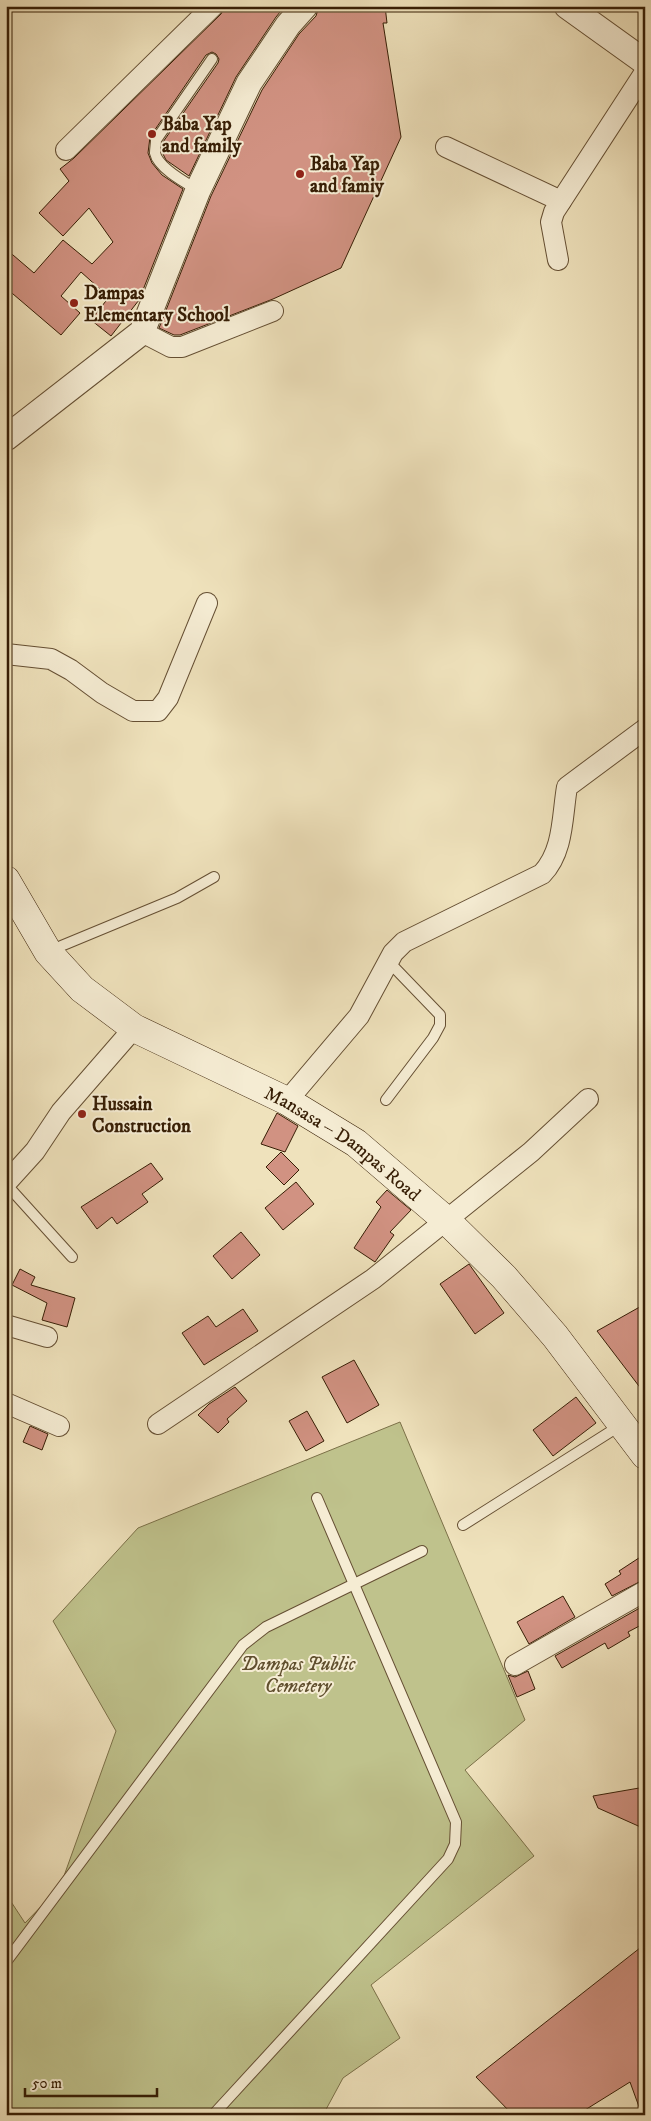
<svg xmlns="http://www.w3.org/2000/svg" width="651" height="2121" font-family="'IM FELL DW Pica',serif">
<rect width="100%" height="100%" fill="#efe2bc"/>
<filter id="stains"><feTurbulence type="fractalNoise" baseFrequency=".004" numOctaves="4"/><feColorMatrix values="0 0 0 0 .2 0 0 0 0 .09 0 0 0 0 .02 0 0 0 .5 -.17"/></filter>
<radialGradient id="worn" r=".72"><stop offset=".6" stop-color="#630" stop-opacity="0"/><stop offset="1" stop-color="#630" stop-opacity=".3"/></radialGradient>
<path fill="#bfc28c" stroke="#7b7048" d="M400,1422L525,1720L465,1770L534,1856L371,1985L400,2038L343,2078L323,2115H6V1894L25,1923L60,1887L116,1731L53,1621L138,1528Z"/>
<g fill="#d19282" stroke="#371e05">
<path d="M225,6H285L276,17L236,77L189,176L166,160L162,152L163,142L218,63L219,59L216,54L212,52L206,55L150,137L148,153L152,163L162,175L183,189L139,300L111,336L91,320L109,297L81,272L61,296L80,313L61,335L6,288V249L34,273L63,240L92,264L113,242L89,208L63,236L39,213L69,181L60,169L74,158L221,14Z"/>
<path d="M319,6H385L387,23H383L401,137L341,268L273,299L180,335H174L159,328L211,196L262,90L299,34L316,16Z"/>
<path d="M277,1113L298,1126L285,1152L261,1144Z"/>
<path d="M281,1152L299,1170L284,1185L266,1167Z"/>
<path d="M151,1163L163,1179L142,1194L148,1202L117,1224L112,1217L97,1229L81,1207Z"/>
<path d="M296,1182L314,1204L283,1230L265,1208Z"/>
<path d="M387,1190L411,1210L390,1232L394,1235L375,1262L354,1248L381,1207L376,1202Z"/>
<path d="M241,1232L260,1255L232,1279L213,1256Z"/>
<path d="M469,1264L504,1313L475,1334L440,1284Z"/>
<path d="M20,1269L35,1277L31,1285L75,1298L67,1327L42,1320L47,1303L12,1285Z"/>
<path d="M645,1304V1394L597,1331Z"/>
<path d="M243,1309L258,1331L204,1365L182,1333L208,1316L216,1327Z"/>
<path d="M354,1360L379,1405L347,1423L322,1377Z"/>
<path d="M235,1387L247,1401L227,1419L229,1422L218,1433L198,1415L209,1404Z"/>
<path d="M576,1397L596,1423L553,1456L533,1430Z"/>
<path d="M307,1411L324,1441L306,1451L289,1421Z"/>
<path d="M30,1426L48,1434L42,1450L23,1442Z"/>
<path d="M645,1554V1579L612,1596L605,1584L621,1574L619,1571Z"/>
<path d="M563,1596L575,1617L529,1644L517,1622Z"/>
<path d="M645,1605V1623L628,1632L630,1636L608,1649L605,1643L562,1668L555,1656Z"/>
<path d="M528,1671L535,1689L517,1697L508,1675L515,1677Z"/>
<path d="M645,1787V1829L598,1808L593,1796Z"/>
<path d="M645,1944V2115H642L630,2082L585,2110L588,2115H513L476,2077Z"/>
</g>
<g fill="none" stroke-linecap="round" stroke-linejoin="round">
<g stroke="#654f33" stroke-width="12">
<g id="service">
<path d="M198,190C186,183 158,168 155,153C155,149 156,144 156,140L212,59"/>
<path d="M49,951L177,898L214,877"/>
<path d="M386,1100L433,1038L440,1025V1015L389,962"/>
<path d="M6,1184L72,1257"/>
<path d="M463,1525L621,1425"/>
<path d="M6,1962L243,1645L266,1627L422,1551"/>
<path d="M6,2113L9,2115"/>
<path d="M213,2115L448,1859L455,1844L456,1822L317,1498"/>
</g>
</g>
<g stroke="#654f33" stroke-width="22">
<g id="minor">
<path d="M446,147L561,201"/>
<path d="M66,150L213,6"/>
<path d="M558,260L551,222L554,212L645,72"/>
<path d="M142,332L171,347H182L273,311"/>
<path d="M6,654L51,659L71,670L102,693L133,711H158L168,698L207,603"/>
<path d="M287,1101L359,1016L393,953L404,942L542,874C564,851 562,816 567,787L645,729"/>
<path d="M6,1183L35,1151L61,1112L134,1028"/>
<path d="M6,1325L47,1337"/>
<path d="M6,1403L59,1426"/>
<path d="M158,1424L373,1279L531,1152L588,1099"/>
<path d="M515,1665L645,1591"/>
</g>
</g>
<g stroke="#654f33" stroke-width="27">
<g id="tertiary">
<path d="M567,6L645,62"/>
<path d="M6,438L142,332L198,190L249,83L288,25L305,6"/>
</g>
</g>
<g stroke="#371e05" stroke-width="29">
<g id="secondary">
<path id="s1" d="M6,880L48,952L82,989L134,1028L287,1101L356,1143L447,1221L504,1277L555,1336L645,1455"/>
</g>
</g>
<use href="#service" stroke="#f5ecd3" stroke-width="10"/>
<use href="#minor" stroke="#f5ecd3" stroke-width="20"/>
<use href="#tertiary" stroke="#f5ecd3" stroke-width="25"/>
<use href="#secondary" stroke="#f5ecd3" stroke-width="28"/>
</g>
<g fill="#8f2418" stroke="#f5ecd3" stroke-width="2">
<circle cx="152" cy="134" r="5"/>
<circle cx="300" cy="174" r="5"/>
<circle cx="74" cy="303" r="5"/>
<circle cx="82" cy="1114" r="5"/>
</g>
<g text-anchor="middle" stroke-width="4" stroke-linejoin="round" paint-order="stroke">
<g font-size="19" font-weight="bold" fill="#371e05" stroke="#f5ecd3" text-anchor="start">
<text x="162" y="130">Baba Yap<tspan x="162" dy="22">and family</tspan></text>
<text x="310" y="170">Baba Yap<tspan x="310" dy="22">and famiy</tspan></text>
<text x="84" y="299">Dampas<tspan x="84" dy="22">Elementary School</tspan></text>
<text x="92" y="1110">Hussain<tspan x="92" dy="22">Construction</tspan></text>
</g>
<g font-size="19" fill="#371e05" stroke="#f5ecd3">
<text dy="7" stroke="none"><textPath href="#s1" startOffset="438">Mansasa – Dampas Road</textPath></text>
</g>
<g font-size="19" font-style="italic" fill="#604f2e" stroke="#f5ecd3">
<text x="298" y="1670">Dampas Public<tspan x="298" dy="22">Cemetery</tspan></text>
</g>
</g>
<rect width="651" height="2121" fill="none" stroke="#efe2bc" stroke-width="25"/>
<rect x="8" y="8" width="636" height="2106" fill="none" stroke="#371e05" stroke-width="2.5"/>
<rect x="12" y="12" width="626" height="2096" fill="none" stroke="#371e05"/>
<path d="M25 2088v8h132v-8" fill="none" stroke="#371e05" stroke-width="2.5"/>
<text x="32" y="2088" font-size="15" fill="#371e05" stroke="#f5ecd3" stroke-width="4" paint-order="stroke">50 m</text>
<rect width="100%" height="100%" filter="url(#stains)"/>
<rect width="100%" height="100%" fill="url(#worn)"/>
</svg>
